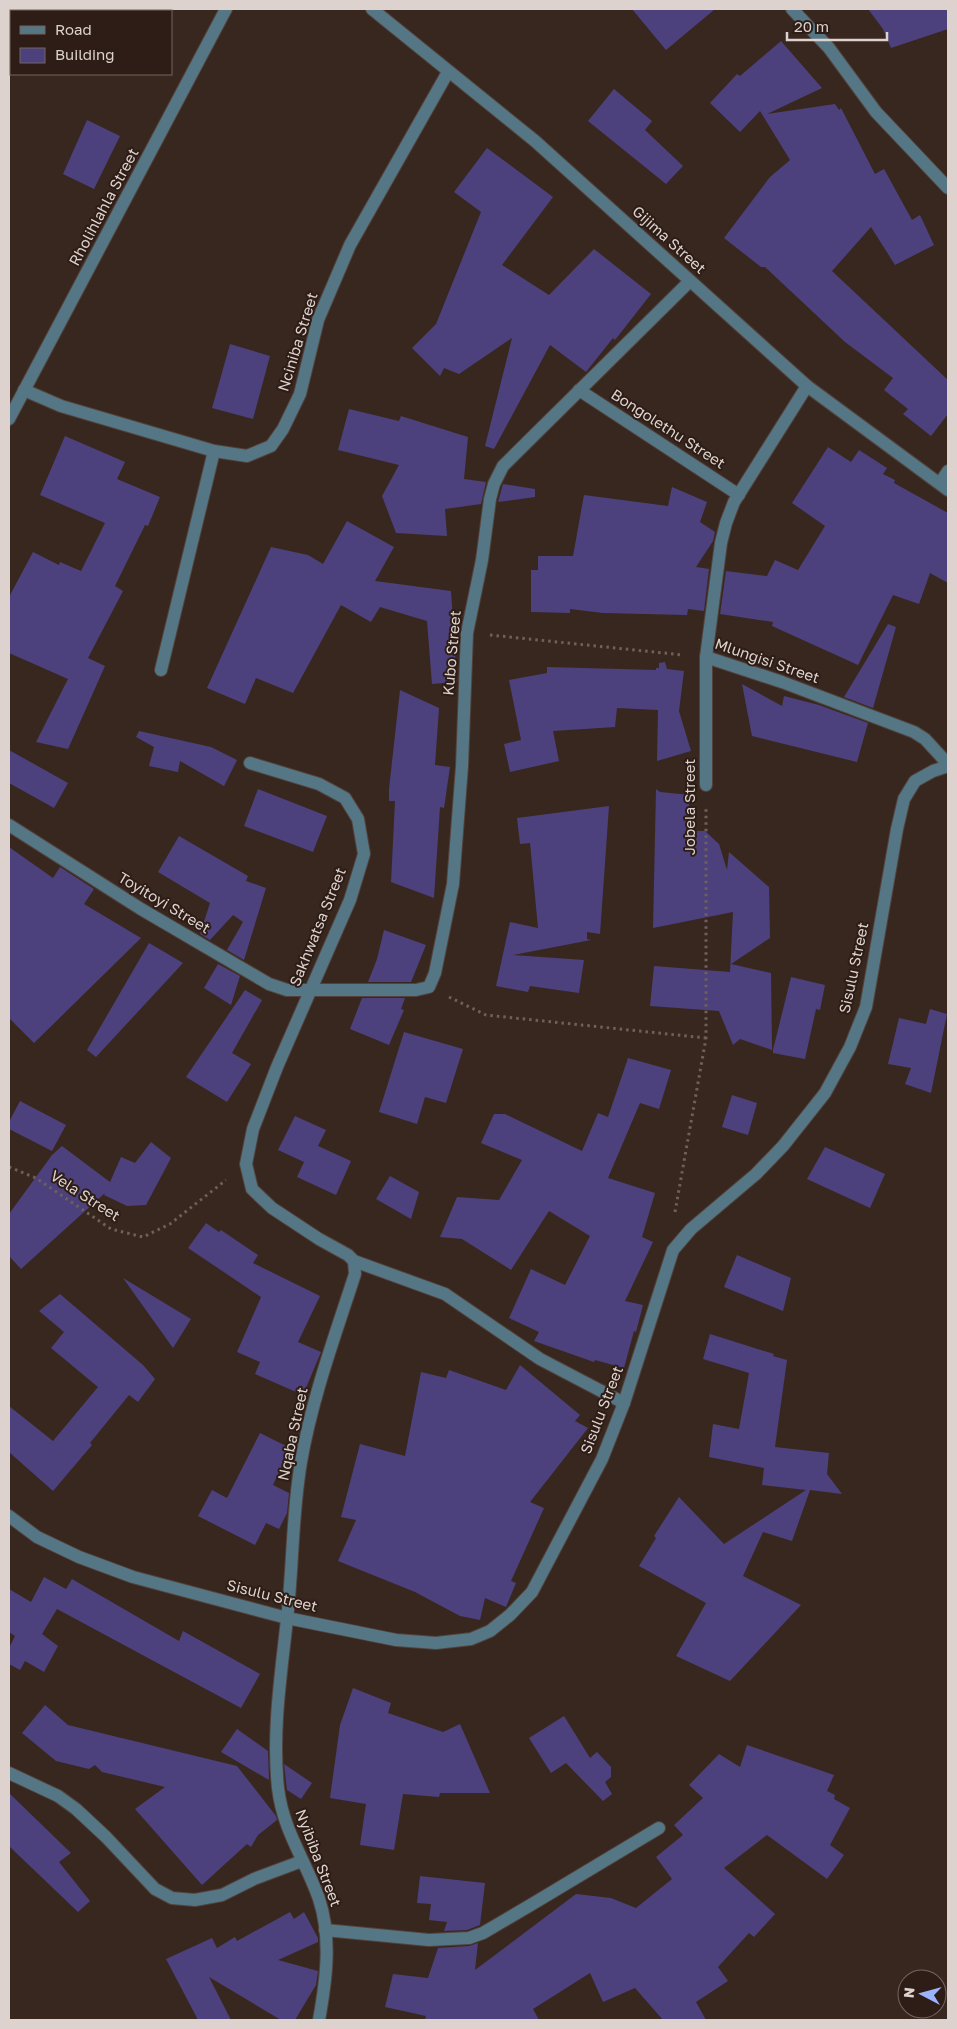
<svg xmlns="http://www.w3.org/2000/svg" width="957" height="2029" font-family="'Golos Text',sans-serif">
<rect width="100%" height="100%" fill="#38271f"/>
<g fill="#4c417c">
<path d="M632,9H715L666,50Z"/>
<path d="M868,9H948V29L891,48L883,29Z"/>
<path d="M781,41L822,88L767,114L835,104L839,110L841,108L875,174L884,169L912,220L920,215L934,245L895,265L871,227L832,271L948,380V414L931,436L903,414L908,409L884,390L893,378L845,342L765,267H761L724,238L770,177L790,160L760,111L740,132L710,103L737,74L740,76Z"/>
<path d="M614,89L652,121L645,130L683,166L666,184L588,121Z"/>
<path d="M87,120L120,136L94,189L63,174Z"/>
<path d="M487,148L553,197L502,265L549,295L594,249L651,294L615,340L613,338L586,372L550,345L494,449L485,446L512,338L459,374L444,368L440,376L412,348L436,324L481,212L454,192Z"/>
<path d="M230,344L270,356L253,419L212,408Z"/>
<path d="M349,409L399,421L401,416L468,437L464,479L486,482L481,504L445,509L447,536L396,533L382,496L399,465L338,450Z"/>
<path d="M65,436L125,462L117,479L160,497L148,526L145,525L115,586L123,591L88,658L105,666L68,749L36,742L68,679L9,653V597L33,552L59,565L60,562L81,571L105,523L40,495Z"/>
<path d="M828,447L851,462L859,450L887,468L883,474L895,480L894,483L948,513V583L930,573L919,604L893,595L858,665L772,626L773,622L720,614L726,571L767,576L775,560L798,570L825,526L792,503Z"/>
<path d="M503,484L535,489V497L498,502Z"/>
<path d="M672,487L707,502L700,522L715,532L713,541L696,567L709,569L704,611L688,609L687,615L603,613L570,609V613L531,612V570H538V556H573L584,495L668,506Z"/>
<path d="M347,521L394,547L375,581L451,591L457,682L432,684L427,621L380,607L371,622L341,605L293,693L256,678L245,704L207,688L271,547L308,555L323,564Z"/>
<path d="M888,624L896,627L873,708L844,697Z"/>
<path d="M665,662L667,669L684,671L679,711L691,751L657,761L658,710L617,708L615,727L553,731L559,761L510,772L504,744L521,740L509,680L547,673V667L656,670V668H659V663Z"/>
<path d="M742,684L782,706L784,696L819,705L868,723L857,762L752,736Z"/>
<path d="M400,690L439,708L435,765L450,767L444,808L440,807L434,898L391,882L395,801H389V789Z"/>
<path d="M139,731L211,747L237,760L224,786L180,761L178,772L149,766L154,747L136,737Z"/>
<path d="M9,750L68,783L54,808L9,783Z"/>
<path d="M258,789L327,816L313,852L244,826Z"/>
<path d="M656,789L660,792L690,795L686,831H705L719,844L727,870L729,852L769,887L770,938L731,964L771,973L772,1050L740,1039L733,1045L719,1011L650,1006L654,966L730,972L733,912L653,928Z"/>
<path d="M609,806L600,934L587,932V939L591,940L513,955L584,960L579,993L530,986L528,992L496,986L510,922L538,928L530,843L520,844L517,818Z"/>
<path d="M179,836L248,876L246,881L266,888L244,960L227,950L243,922L233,915L210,940L200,934L210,903L158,872Z"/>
<path d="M9,847L53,878L60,867L94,889L84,904L141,938L34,1043L9,1018Z"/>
<path d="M384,930L426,945L411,982H368L377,959Z"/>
<path d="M149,943L183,963L96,1057L87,1050Z"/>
<path d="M218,964L240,976L231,1005L204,988Z"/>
<path d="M791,977L825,985L820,1010L816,1009L805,1059L773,1053V1050Z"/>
<path d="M245,990L262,1000L232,1053L251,1064L227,1102L186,1077Z"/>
<path d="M362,998H405L401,1009L404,1010L389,1045L350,1029Z"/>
<path d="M930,1009L947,1014L931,1093L905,1084L911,1068L888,1064L899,1018L926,1024Z"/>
<path d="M404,1032L463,1049L446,1103L425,1097L417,1124L379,1112Z"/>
<path d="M628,1058L671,1070L659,1109L640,1103L608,1178L655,1193L642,1237L653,1242L625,1301L643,1305L636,1332L634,1331L624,1368L595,1360L594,1362L534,1341L539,1332L509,1318L531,1269L565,1285L590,1236L549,1211L511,1270L462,1239L440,1237L457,1197L499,1200L522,1160L481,1143L494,1114H505L582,1151L598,1113L608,1117Z"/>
<path d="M732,1095L757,1103L748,1135L722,1127Z"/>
<path d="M20,1101L66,1125L52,1151L9,1129V1122Z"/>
<path d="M295,1116L326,1130L318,1146L351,1161L336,1195L297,1177L304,1162L278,1150Z"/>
<path d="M151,1142L171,1158L146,1205L127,1206L104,1195L105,1193L21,1269L9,1256V1214L52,1155L62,1146L110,1182L121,1157L135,1163Z"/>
<path d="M825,1147L885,1174L870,1208L807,1179Z"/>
<path d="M390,1176L419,1192L411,1219L376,1199Z"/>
<path d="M206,1223L219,1232L221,1230L258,1255L253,1263L320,1296L298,1342L321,1352L303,1395L255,1374L260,1362L237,1352L261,1297L188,1248Z"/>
<path d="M737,1255L791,1278L783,1311L724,1287Z"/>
<path d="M123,1278L191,1319L173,1348Z"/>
<path d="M60,1294L143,1365L155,1379L138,1402L129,1395L90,1443L92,1445L53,1491L9,1452V1406L53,1441L98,1387L51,1348L64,1332L39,1311Z"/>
<path d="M710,1334L774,1354L773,1356L787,1360L775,1447L829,1453L827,1474L842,1494L810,1490L792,1541L763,1532L743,1576L801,1605L730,1681L676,1656L706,1603L639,1566L656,1538L654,1536L679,1497L724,1544L806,1490L762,1485L764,1468L709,1457L713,1424L739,1429L749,1373L703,1359Z"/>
<path d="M520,1365L580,1415L575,1421L588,1428L530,1502L544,1508L511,1581L516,1583L506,1607L485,1598L480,1620L460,1616L415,1592L338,1561L356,1520L341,1517L360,1444L405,1456L421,1372L446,1378L449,1370L506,1390Z"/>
<path d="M260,1433L290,1448L273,1485L289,1493L287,1513L279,1529L266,1523L255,1545L198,1516L212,1490L227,1498Z"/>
<path d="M44,1577L66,1589L72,1579L179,1641L183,1631L260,1674L241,1708L57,1609L42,1634L58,1646L44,1672L25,1661L20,1670L9,1664V1648L15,1636L9,1632V1589L31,1602Z"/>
<path d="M353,1688L391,1703L388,1713L443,1732L460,1724L490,1793H440L439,1797L403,1794L394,1850L360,1845L366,1804L330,1798L340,1725Z"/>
<path d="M45,1705L68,1725L237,1766L276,1816L277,1820L258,1835L251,1847L247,1844L202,1885L135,1809L165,1787L102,1772L95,1765L89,1769L56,1761L22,1733Z"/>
<path d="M564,1716L590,1758L597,1752L611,1767V1777L605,1782L612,1794L603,1801L566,1763L551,1773L529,1738Z"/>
<path d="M237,1729L268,1751L269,1780L221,1752Z"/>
<path d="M747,1745L834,1775L827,1791L835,1795L834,1799L850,1808L830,1845L844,1855L827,1879L767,1835L724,1868L775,1914L754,1937L749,1933L718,1967L728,1981L696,2002L706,2020H663L635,1988L603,2002L590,1973L533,2009L539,2020H425L426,2016L385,2007L393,1974L428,1978L438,1948L469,1946L478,1943L475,1970L576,1894L611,1898L636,1908L672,1879L656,1857L683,1835L674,1825L703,1798L689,1785L719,1754L740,1767Z"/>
<path d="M284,1764L312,1783L301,1799L287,1790Z"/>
<path d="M9,1793L71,1853L59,1862L90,1901L78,1912L9,1846Z"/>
<path d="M420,1876L485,1883L480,1925L467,1930L444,1931L447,1922L429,1920L431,1904L417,1903Z"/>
<path d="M290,1912L294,1919L304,1912L318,1938V1942L278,1960L318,1971L316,1985L295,2020H281L209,1977L231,2020H198L166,1959L212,1938L217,1948L235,1937L237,1941Z"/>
</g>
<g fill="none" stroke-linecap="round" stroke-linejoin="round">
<g stroke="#52423b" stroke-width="14">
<g id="minor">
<path d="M372,9L535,141L807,386L948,490"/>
<path d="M792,9L829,48L876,112L948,188"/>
<path d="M24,390L61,406L214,451L247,456L271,446L283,429L300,394L318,320L350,245L448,72"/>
<path d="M579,390L739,495"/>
<path d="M9,419L226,9"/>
<path d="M940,483L948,471"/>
<path d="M706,657L782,682L914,732L925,739L948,764"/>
<path d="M161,670L214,451"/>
<path d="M250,763L319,784L345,798L358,819L364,854L350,900L277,1067L253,1129L246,1164L252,1189L272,1208L319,1239L348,1255L354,1261L445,1294L540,1359L624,1403"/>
<path d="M706,785V657L721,543L726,523L734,502L807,386"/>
<path d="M9,825L141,909L269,984L287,990H416L429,987L435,973L453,884L462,766L467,633L482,560L490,499L494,484L503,466L690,281"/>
<path d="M9,1516L37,1537L79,1557L133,1577L287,1618L396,1640L436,1643L471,1639L490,1631L510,1615L532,1592L602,1459L624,1403L673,1250L691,1229L756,1174L783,1146L825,1093L850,1047L866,1007L897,829L904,799L915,781L933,771L948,766"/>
<path d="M9,1773L58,1796L76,1809L106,1837L155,1889L172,1898L195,1900L222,1895L254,1879L302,1861"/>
<path d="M325,1930L429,1940L469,1938L483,1933L534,1903L659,1828"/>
<path d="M319,2020C326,1981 332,1938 319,1899C305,1859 283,1831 278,1788C272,1731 281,1675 287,1619C293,1567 292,1514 301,1462C312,1398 335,1336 355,1274L354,1261"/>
</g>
</g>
<g stroke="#6f6059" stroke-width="3" stroke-dasharray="2.5 4" stroke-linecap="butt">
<path d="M490,635L683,655"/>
<path d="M449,997L486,1015L706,1038"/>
<path d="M9,1167L36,1178L111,1229L143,1237L170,1224L226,1180"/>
<path d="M675,1212L706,1038V809"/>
</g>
<use href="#minor" stroke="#557684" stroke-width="12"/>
</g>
<g text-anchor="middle" stroke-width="4" stroke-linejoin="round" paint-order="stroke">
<g font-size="15" fill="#ddd2cd" stroke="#2d1d16">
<text transform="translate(104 207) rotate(-62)" y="5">Rholihlahla Street</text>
<text transform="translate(669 240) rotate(42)" y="5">Gijima Street</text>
<text transform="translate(298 342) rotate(-73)" y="5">Nciniba Street</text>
<text transform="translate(668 429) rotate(33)" y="5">Bongolethu Street</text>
<text transform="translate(452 653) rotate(-85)" y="5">Kubo Street</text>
<text transform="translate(767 661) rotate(19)" y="5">Mlungisi Street</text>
<text transform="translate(690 807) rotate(-90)" y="5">Jobela Street</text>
<text transform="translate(164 903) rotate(31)" y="5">Toyitoyi Street</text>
<text transform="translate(318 927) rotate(-68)" y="5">Sakhwatsa Street</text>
<text transform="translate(854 968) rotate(-78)" y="5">Sisulu Street</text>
<text transform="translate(85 1196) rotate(33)" y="5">Vela Street</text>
<text transform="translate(602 1410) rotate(-69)" y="5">Sisulu Street</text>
<text transform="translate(293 1434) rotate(-78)" y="5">Nqaba Street</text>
<text transform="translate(272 1596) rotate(14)" y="5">Sisulu Street</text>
<text transform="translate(318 1858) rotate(69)" y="5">Nyibiba Street</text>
</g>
</g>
<rect width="957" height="2029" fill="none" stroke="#ddd2cd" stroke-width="20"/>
<rect x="10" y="10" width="162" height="65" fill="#2d1d16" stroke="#73655f"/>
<rect x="20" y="26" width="25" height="8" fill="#557684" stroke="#73655f"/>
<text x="55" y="35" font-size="15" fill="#ddd2cd">Road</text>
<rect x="20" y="48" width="25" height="15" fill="#4c417c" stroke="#73655f"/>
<text x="55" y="60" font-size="15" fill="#ddd2cd">Building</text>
<g transform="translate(922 1994) rotate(276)"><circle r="24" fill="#2d1d16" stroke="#73655f"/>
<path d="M0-4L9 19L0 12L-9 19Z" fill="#9cb4fd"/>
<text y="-8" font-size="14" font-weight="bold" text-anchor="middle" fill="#ddd2cd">N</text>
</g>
<path d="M787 32v8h100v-8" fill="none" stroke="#ddd2cd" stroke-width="2.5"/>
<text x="794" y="32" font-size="15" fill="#ddd2cd" stroke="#2d1d16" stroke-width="4" paint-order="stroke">20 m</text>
</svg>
